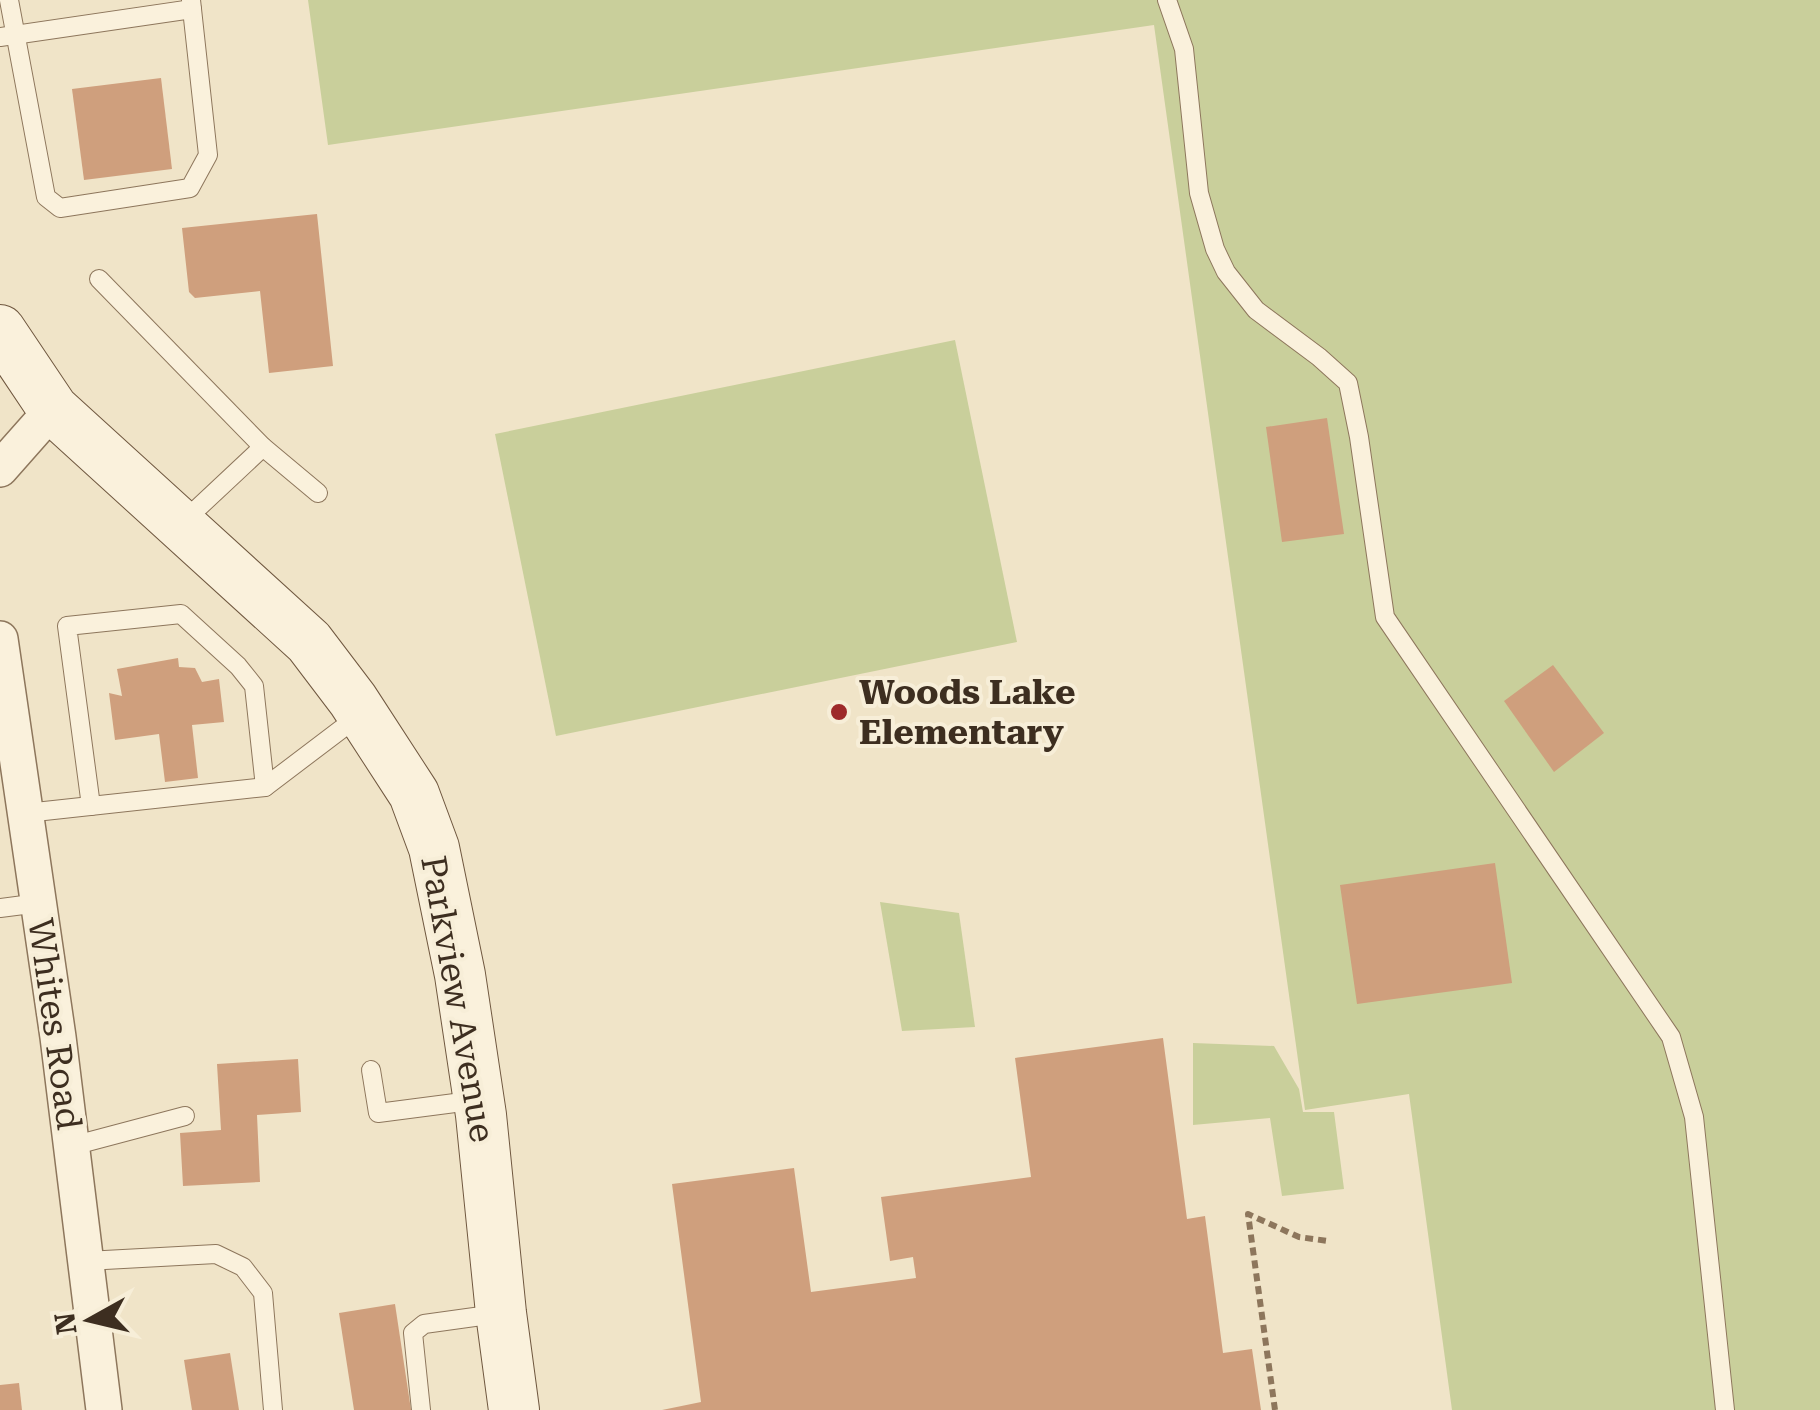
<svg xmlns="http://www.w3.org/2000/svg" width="1820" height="1410" font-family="'Roboto Serif',serif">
<rect width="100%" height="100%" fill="#f0e4c8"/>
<g fill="#c9cf9b">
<path d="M308,0H1820V1410H1452L1409,1094L1305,1110L1154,25L328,145Z"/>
<path d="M955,340L1017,642L556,736L495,434Z"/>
<path d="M880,902L959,913L975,1027L902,1031Z"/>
<path d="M1193,1043L1274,1046L1299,1089L1303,1112H1334L1344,1189L1282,1196L1270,1118L1193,1125Z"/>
</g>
<g fill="#cf9f7d">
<path d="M161,78L172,169L84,180L72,89Z"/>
<path d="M317,214L333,366L269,373L260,291L195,298L189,292L182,228Z"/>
<path d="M1327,418L1344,534L1282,542L1266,427Z"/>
<path d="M178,658L179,667L195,668L202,682L219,679L224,722L192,725L198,778L165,782L159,734L115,740L109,693L122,696L117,669Z"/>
<path d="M1553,665L1604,733L1554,772L1504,701Z"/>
<path d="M1495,863L1512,983L1357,1004L1340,885Z"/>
<path d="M1163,1038L1187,1219L1205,1216L1223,1353L1252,1349L1261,1410H662L701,1402L672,1184L794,1168L811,1292L916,1278L913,1257L890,1261L881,1197L1031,1177L1015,1058Z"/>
<path d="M298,1059L301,1112L257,1115L260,1182L183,1186L180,1133L221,1130L217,1064Z"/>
<path d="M395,1304L411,1410H354L339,1313Z"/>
<path d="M230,1353L239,1410H192L184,1360Z"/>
<path d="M19,1383L22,1410H0V1385Z"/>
</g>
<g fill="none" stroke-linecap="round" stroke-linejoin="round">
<g stroke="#8d765c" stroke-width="20">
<g id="lane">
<path d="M9,0L46,197L60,208L190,188L208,155L191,0"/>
<path d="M1167,0L1184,49L1199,193L1215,249L1226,272L1256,310L1319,357L1348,383L1359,437L1385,617L1671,1037L1694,1117L1725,1410"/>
<path d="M0,37L192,9"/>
<path d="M99,279L263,447L184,521"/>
<path d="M263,447L318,493"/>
<path d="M91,806L67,626L181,614L238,666L254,686L265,787"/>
<path d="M26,813L265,787L360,715"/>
<path d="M0,908L39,903"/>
<path d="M371,1070L378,1113L478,1100"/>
<path d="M72,1146L185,1116"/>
<path d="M86,1261L216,1254L243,1267L263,1293L273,1410"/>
<path d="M421,1410L413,1333L424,1324L496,1314"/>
</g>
</g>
<g stroke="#8d765c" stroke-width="38">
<g id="street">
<path d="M0,469L53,409"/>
<path d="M0,639L58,1037L104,1410"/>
</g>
</g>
<g stroke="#6f573f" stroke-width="52">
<path id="secondary" d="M0,330L53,409L309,642L353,700L414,794L434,848L460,975L481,1115L501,1313L514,1410"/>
</g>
<path stroke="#8d765c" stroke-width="6" stroke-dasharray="8 5" stroke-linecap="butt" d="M1275,1410L1248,1214L1299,1237L1328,1241"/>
<use href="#lane" stroke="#faf1dc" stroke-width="18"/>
<use href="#street" stroke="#faf1dc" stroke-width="35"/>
<use href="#secondary" stroke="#faf1dc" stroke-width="50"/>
</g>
<circle fill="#9e2a2b" stroke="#f7eed8" stroke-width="4" cx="839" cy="712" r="10"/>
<g text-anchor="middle" stroke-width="8" stroke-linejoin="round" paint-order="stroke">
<g font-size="35" font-weight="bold" fill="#3d2e20" stroke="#f7eed8" text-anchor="start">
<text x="859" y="704">Woods Lake<tspan x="859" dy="40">Elementary</tspan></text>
</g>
<g font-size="35" fill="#3d2e20" stroke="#f7eed8">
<text transform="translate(458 999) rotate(80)" y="12">Parkview Avenue</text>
<text transform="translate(55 1024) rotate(82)" y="12">Whites Road</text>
</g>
</g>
<g transform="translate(90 1320) rotate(262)" stroke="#f7eed8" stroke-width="8" paint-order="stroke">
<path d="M0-8L18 38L0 25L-18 38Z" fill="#3d2e20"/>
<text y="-15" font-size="28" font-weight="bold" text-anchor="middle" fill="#3d2e20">N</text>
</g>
</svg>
